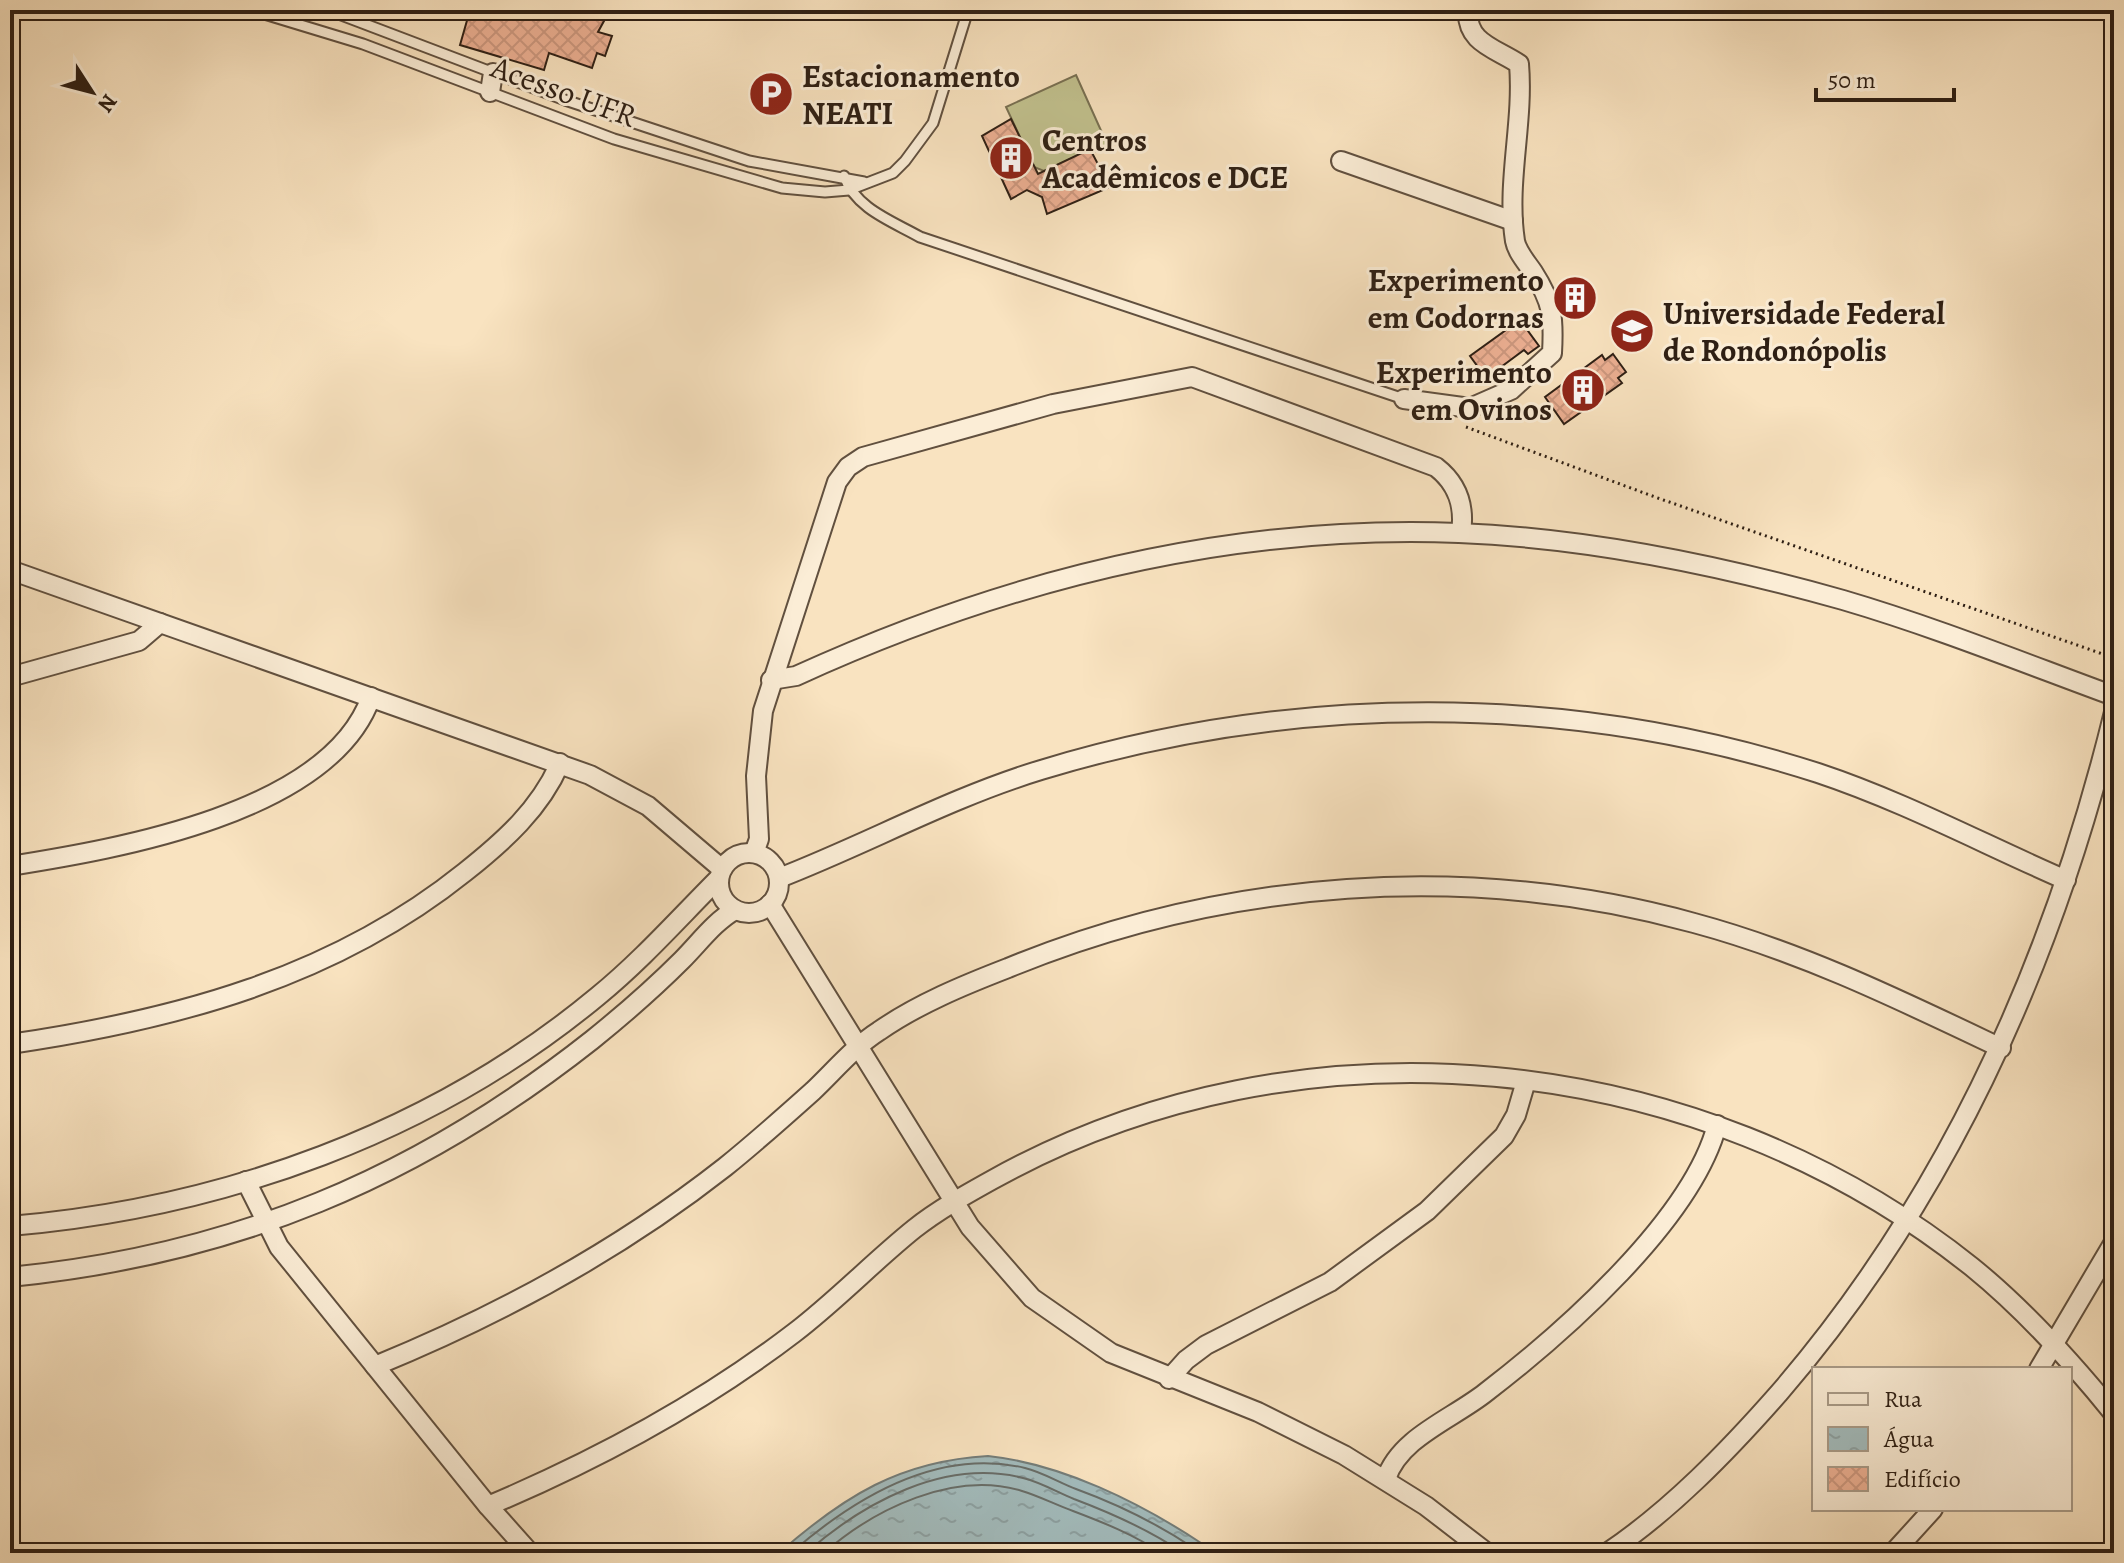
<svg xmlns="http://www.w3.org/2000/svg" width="2124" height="1563" font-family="Alegreya,serif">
<defs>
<pattern id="water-ripples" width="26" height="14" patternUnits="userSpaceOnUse" patternTransform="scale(2)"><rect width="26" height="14" fill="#a2bbbc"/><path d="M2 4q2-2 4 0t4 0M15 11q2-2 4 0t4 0" fill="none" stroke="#8ca0a1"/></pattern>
<pattern id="building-cross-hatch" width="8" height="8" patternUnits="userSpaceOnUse" patternTransform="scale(2)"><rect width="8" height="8" fill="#edb093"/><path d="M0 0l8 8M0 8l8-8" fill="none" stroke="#cc977e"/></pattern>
</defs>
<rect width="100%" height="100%" fill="#f9e3c0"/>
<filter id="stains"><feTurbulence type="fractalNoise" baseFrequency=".0025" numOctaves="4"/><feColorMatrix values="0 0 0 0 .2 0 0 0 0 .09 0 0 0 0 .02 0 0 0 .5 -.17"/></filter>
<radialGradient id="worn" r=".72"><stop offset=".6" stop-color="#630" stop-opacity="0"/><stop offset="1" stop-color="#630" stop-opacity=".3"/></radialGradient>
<path fill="#c2c28f" stroke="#787052" stroke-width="2" d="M1076,75L1108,146L1092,153L1090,150L1044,171L1034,167L1006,107Z"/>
<path fill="url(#water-ripples)" stroke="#747d79" stroke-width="2" d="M988,1456C1062,1464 1139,1502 1201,1543V1553H779C844,1496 900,1461 988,1456Z"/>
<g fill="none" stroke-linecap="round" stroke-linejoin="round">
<g stroke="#686d68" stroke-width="2">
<path d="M791,1553C854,1498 937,1447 1025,1468C1042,1472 1060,1483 1076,1489C1117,1504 1156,1523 1192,1547L1193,1553"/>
<path d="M806,1553C863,1503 944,1458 1023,1478C1040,1482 1057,1492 1074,1499C1111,1513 1150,1530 1183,1553"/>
<path d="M824,1553C874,1509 954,1470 1022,1491C1039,1496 1056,1505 1073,1511C1102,1522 1135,1535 1161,1553"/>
</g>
</g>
<g fill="url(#building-cross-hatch)" stroke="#2e1f14" stroke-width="2">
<path d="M470,10H610L598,32L612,36L605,56L597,53L592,68L549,53L544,70L460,45Z"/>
<path d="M1011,119L1038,174L1090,149L1110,187L1047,214L1042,197L1027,190L1011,199L982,136Z"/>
<path d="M1579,282L1592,299L1571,315L1559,297Z"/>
<path d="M1520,320L1539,346L1528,354L1524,350L1486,378L1470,356Z"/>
<path d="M1613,354L1626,372L1618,378L1622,383L1564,424L1545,397L1602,355L1605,360Z"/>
</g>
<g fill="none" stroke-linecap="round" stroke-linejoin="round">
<g stroke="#61503f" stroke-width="13">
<g id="service">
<path d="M251,10L363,44L614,139L782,188L825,192L849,190L893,173L905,161L933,123L968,10"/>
<path d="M328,10L565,100L749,161L864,182"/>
<path d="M844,176C856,209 892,221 920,237L1404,399"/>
</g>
</g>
<g stroke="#61503f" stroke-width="22">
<g id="minor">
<path d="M490,92L493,73"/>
<path d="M1341,161L1513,221"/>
<path d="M1404,399L1470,408L1511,390L1552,353C1554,318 1553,303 1533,272C1527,263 1517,252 1515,241C1506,182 1524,123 1519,64C1495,48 1466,43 1468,10"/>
<path d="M10,570L590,775L648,806L722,869"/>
<path d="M10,677L139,641L160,623"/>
<path d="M771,680L796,676C1004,581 1229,524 1459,533C1588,538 1719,565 1843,600C1935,627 2024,663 2114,696"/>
<circle cx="749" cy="883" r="30"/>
<path d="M754,853L759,839L756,776L763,711L837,482L848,467L863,457L1053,404L1192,377L1436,467C1458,484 1465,506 1461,533"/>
<path d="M10,866C117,849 330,813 371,697"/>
<path d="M779,878C867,844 949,798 1041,770C1293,693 1567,692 1818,773C1905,802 1983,844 2066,880"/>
<path d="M770,904L970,1227L1032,1298L1111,1353L1258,1412L1344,1455L1426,1506L1487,1553"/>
<path d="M10,1044C175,1020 333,978 465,872C504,841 540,809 560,763"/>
<path d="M246,1181L279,1247L488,1506L530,1553"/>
<path d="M10,1226C223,1208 433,1133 598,996C642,960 679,918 719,878"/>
<path d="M10,1277C233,1255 416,1179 592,1040C623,1015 654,988 682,960C699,943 715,921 735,910"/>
<path d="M375,1366C500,1315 618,1251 725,1167C755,1143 784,1117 813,1091C835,1070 854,1047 879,1031C918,1004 964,985 1008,968C1223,879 1469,861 1694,923C1802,952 1900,1000 2001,1048"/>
<path d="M2039,1369L2114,1242"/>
<path d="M1169,1379L1186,1360L1206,1345L1330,1282L1427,1211L1504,1136L1516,1115L1526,1081"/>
<path d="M1386,1479C1399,1438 1452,1419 1485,1393C1562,1334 1692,1220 1717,1125"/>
<path d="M488,1506C597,1460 700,1405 794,1333C836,1301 873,1262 914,1229C938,1210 965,1195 992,1180C1300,1008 1698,1048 1972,1267C2025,1310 2071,1361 2114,1414"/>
<path d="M1607,1553C1671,1510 1728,1451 1779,1393C1948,1197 2053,962 2114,712"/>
<path d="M1893,1553L1933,1509"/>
</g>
</g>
<path stroke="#2e1f14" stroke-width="3" stroke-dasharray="2 4" stroke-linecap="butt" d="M1466,427L1655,497L2114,658"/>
<use href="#service" stroke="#fbedd6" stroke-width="9"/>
<use href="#minor" stroke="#fbedd6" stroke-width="18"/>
</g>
<defs>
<g id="parking-disc" transform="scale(2.3)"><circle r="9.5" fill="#8f2418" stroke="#fbedd6"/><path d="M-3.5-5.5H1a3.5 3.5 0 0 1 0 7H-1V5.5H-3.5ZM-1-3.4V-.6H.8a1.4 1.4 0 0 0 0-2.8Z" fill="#fff"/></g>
<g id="building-disc" transform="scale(2.3)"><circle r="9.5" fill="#8f2418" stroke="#fbedd6"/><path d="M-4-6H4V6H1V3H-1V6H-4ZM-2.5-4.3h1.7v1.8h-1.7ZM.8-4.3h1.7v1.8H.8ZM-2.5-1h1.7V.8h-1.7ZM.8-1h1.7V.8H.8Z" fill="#fff"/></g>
<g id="university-disc" transform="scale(2.3)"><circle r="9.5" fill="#8f2418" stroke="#fbedd6"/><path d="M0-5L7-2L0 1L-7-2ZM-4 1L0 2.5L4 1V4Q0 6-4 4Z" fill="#fff"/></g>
</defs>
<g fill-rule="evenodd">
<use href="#parking-disc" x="771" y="94"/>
<use href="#building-disc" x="1011" y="158"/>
<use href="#building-disc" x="1575" y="298"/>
<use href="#university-disc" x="1632" y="331"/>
<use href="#building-disc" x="1583" y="390"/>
</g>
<g text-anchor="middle" stroke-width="6" stroke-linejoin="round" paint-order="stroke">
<g font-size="32" font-weight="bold" fill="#2e1f14" stroke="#fbedd6" text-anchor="start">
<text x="802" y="87">Estacionamento<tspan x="802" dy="37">NEATI</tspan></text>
<text x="1042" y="151">Centros<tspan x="1042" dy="37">Acadêmicos e DCE</tspan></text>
<text x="1544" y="291" text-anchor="end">Experimento<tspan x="1544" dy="37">em Codornas</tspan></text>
<text x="1663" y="324">Universidade Federal<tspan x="1663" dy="37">de Rondonópolis</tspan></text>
<text x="1552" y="383" text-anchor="end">Experimento<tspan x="1552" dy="37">em Ovinos</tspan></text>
</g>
<g font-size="32" fill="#2e1f14" stroke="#fbedd6">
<text transform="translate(564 91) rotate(20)" y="11">Acesso UFR</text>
</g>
</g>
<rect width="2124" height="1563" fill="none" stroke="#f9e3c0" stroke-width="40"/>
<rect x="12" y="12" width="2100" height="1539" fill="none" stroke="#2e1f14" stroke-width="4"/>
<rect x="20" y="20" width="2084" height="1523" fill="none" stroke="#2e1f14" stroke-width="2"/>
<rect x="1812" y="1367" width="260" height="144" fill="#fbedd6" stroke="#a99b88" stroke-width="2"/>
<rect x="1828" y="1393" width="40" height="12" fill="#fbedd6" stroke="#a99b88" stroke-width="2"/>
<text x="1884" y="1407" font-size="24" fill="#2e1f14">Rua</text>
<rect x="1828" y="1427" width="40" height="24" fill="url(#water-ripples)" stroke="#a99b88" stroke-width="2"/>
<text x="1884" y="1447" font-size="24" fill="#2e1f14">Água</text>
<rect x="1828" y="1467" width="40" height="24" fill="url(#building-cross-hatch)" stroke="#a99b88" stroke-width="2"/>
<text x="1884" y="1487" font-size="24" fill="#2e1f14">Edifício</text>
<g transform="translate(92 92) rotate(126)" stroke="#fbedd6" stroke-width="6" paint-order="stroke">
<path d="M0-6L14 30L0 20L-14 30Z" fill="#2e1f14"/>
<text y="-12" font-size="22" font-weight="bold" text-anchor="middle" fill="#2e1f14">N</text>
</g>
<path d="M1816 88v12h138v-12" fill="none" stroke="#2e1f14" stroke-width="4"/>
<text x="1828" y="88" font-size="24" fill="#2e1f14" stroke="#fbedd6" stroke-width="6" paint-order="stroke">50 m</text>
<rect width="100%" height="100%" filter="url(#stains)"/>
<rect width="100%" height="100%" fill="url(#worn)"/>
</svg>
